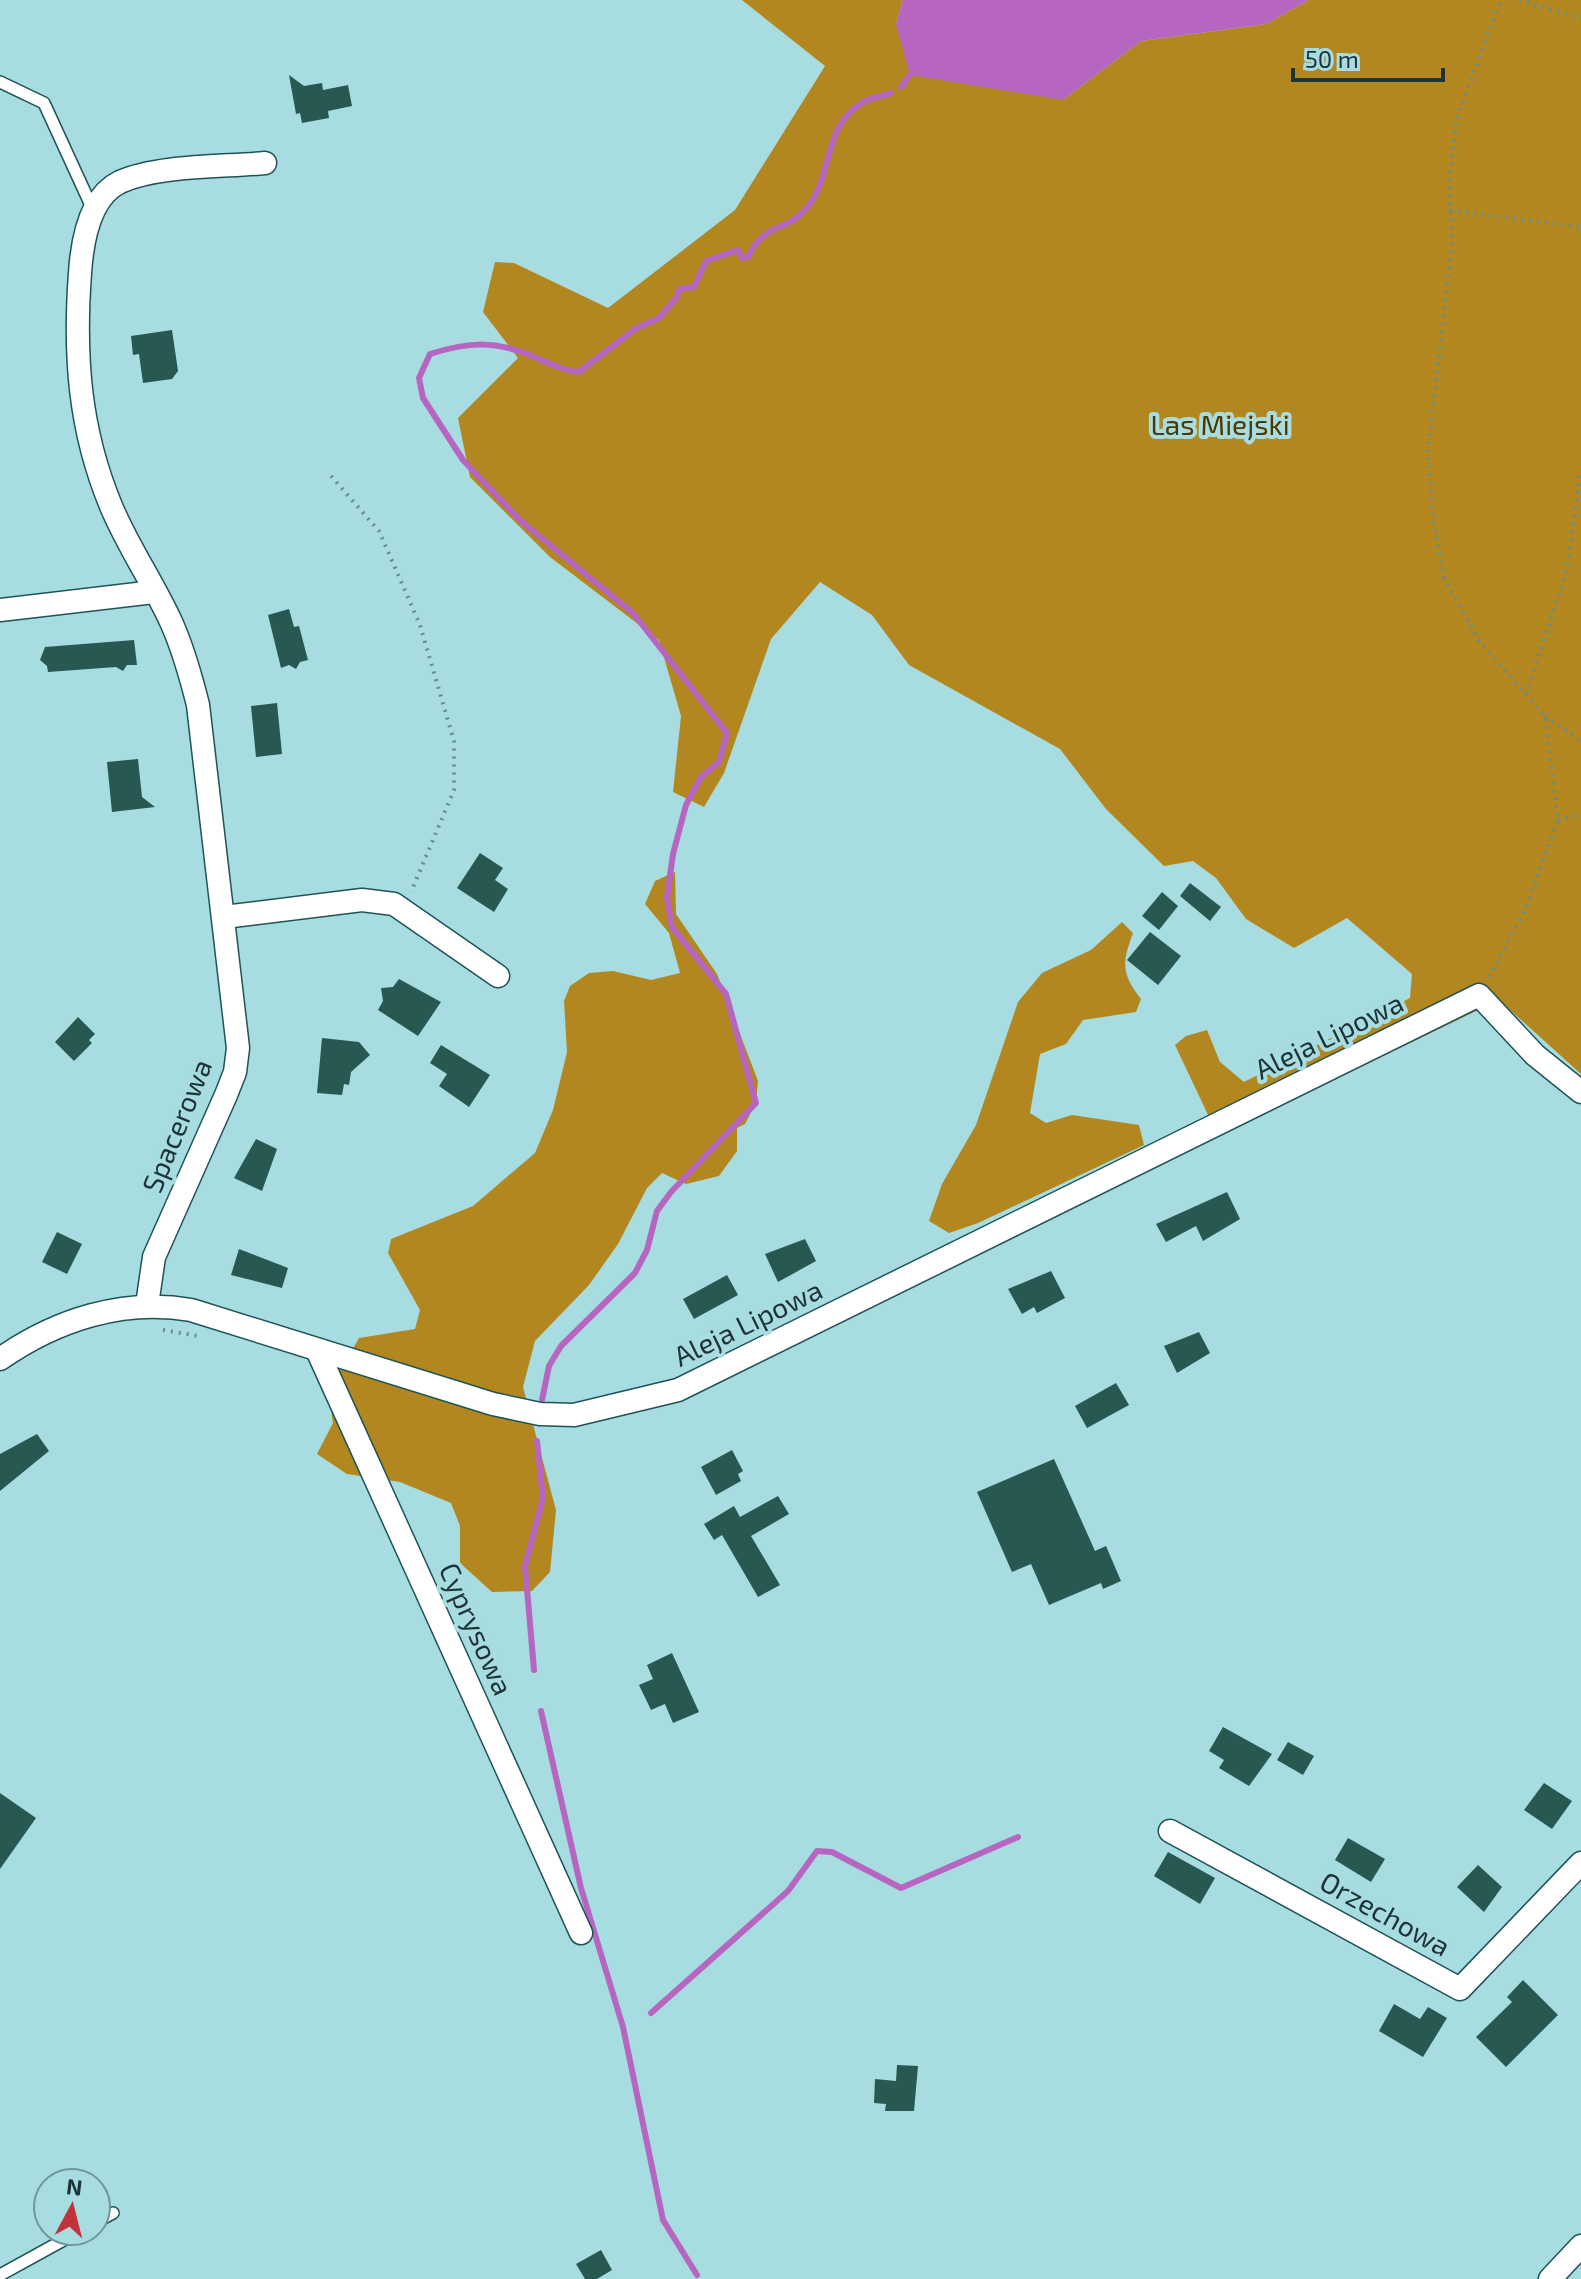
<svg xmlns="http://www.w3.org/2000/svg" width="1581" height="2279" font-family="'Exo 2',sans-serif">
<rect width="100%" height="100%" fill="#a7dce1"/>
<g fill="#b3871f">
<path d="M742,0H903L896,24L1063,100L1141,41L1266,24L1309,0H1581V1074L1499,1000L1218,1136L1175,1045L1186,1036L1207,1030L1220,1062L1244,1082L1410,998L1412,974L1347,918L1294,948L1246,919L1216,878L1193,861L1164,866L1106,809L1060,749L909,665L872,615L820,582L771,639L724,773L704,807L673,792L681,716L659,640L550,557L470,477L458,418L518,358L483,312L495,262L514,263L608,308L735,210L825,66Z"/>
<path d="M675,872L676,914L717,974L758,1081L756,1103L745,1124L737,1128V1151L719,1176L686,1184L662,1173L647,1188L618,1244L589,1285L535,1341L523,1387L556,1510L550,1572L532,1591L492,1592L460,1563V1526L451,1503L400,1482L347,1474L317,1454L333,1423L328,1392L359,1338L415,1329L420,1310L388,1253L391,1239L473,1206L535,1153L553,1110L567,1052L564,1001L570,986L589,973L613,971L651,980L680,973L669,933L645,904L655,881Z"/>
<path d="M1122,922L1133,933C1122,963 1121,973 1141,999L1136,1012L1083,1020L1066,1044L1040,1054L1030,1113L1046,1123L1072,1115L1139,1125L1144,1145L978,1223L949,1233L929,1221L942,1184L976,1125L1018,1002L1042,973L1091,950Z"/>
</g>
<path fill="#b666c0" d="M903,0H1309L1266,24L1141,41L1063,100L910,75L896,24Z"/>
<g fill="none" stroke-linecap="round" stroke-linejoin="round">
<g stroke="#b666c0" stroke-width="6">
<path d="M901,87L910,75"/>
<path d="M542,1400L549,1366L561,1346L635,1273L647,1250L657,1211L671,1192L756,1103L726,994L672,927L667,898L673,854L686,805L701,777L719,762L727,733L633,613L521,521L463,460L423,398L419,378L430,354C464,343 493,340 527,354C545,361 560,370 579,372L635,329L659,318L677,297L679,289L694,287L706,261L738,250L742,258L748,257C766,221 784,233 804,211C835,179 820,128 862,103C871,97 881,97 891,93"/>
<path d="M534,1670L525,1566L543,1498L537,1441"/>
<path d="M541,1711L581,1888L623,2027L663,2220L697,2275"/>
<path d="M651,2013L788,1891L817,1851L832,1852L901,1888L1018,1837"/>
</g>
</g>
<g fill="#275851">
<path d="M289,75L304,86L322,83L323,90L348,85L352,106L328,111L329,118L302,123L300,113L296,114Z"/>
<path d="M172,330L178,371L172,379L143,383L139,354L133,355L131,336Z"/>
<path d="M289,609L294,627L299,626L308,660L300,662L296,669L289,665L281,668L268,615Z"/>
<path d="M134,640L137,665H127L123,671L116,667L48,672L47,666L40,660L45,647Z"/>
<path d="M277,703L282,754L256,757L251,706Z"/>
<path d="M138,759L142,797L155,807L112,812L107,762Z"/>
<path d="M480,853L503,868L495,880L508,889L494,912L457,888Z"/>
<path d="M1190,883L1221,907L1210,921L1180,896Z"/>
<path d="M1162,892L1178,906L1159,930L1142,916Z"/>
<path d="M1150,932L1181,956L1158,985L1127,960Z"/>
<path d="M399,979L441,1002L418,1036L378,1010L383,1001L381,988L393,987Z"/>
<path d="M78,1017L95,1034L89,1040L92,1043L74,1061L55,1042Z"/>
<path d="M322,1038L359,1042L370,1055L351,1072L349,1085L344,1084L342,1095L317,1093Z"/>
<path d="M441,1045L490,1075L469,1107L439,1086L447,1074L430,1063Z"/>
<path d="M256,1139L277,1149L262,1191L234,1178Z"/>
<path d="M1227,1192L1240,1219L1203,1241L1196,1226L1166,1242L1156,1224Z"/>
<path d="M57,1232L82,1244L67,1274L42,1262Z"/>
<path d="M805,1239L816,1261L778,1282L765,1254Z"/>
<path d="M239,1249L288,1268L282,1288L231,1275Z"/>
<path d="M1051,1271L1065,1298L1037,1313L1034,1307L1022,1314L1008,1289Z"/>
<path d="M727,1275L738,1295L694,1319L683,1299Z"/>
<path d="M1199,1332L1210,1353L1177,1373L1164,1346Z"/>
<path d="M1116,1383L1129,1405L1087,1428L1075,1406Z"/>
<path d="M37,1434L49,1451L0,1491V1454Z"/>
<path d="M732,1450L743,1471L738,1474L741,1481L716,1495L701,1467Z"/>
<path d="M1054,1459L1095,1551L1106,1546L1121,1581L1103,1589L1101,1583L1049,1605L1031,1564L1012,1572L977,1492Z"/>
<path d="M778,1496L789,1514L751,1536L780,1585L758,1597L722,1535L714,1540L704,1524L734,1506L740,1517Z"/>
<path d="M672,1653L699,1712L673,1723L665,1704L651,1710L639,1685L653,1679L647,1665Z"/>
<path d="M1223,1727L1272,1754L1249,1786L1219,1768L1224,1760L1209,1751Z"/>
<path d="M1288,1742L1314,1756L1303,1775L1277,1760Z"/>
<path d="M1544,1783L1572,1801L1552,1829L1524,1810Z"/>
<path d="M0,1793L36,1818L0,1869Z"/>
<path d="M1348,1838L1385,1859L1371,1882L1335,1860Z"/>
<path d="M1168,1852L1215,1878L1200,1904L1154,1876Z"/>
<path d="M1478,1865L1502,1887L1484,1912L1457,1887Z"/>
<path d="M1523,1980L1558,2015L1506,2067L1476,2037L1512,2002L1507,1997Z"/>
<path d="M1394,2004L1420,2019L1428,2007L1447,2018L1423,2057L1379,2031Z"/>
<path d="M897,2065L918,2066L914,2111H885L886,2104L874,2103L875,2079L896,2081Z"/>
<path d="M601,2250L612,2270L597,2279H585L576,2264Z"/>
</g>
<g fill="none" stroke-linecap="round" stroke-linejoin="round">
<g stroke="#1f5358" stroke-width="14">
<g id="lane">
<path d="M0,82L44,103L94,212"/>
<path d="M96,2222L113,2213"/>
<path d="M0,2275L80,2231"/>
</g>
</g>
<g stroke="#1f5358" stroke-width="25">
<g id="street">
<path d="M0,610L154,592"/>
<path d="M224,917L362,900L394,904L498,976"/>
<path d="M147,1305L154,1257L226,1095L235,1072L238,1048L198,705C191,677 184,651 172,624C154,584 128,547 111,506C79,429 74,355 80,273C82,243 89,197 120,182C158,165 223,167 265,163"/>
<path d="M317,1350L581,1933"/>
<path d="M0,1359C56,1320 123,1298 191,1310L493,1404L540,1414L574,1415L678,1390L1479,995L1535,1055L1581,1092"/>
<path d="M1170,1831L1460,1989L1581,1863"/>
<path d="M1550,2279L1581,2246"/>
</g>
</g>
<g stroke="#668c90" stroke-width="4" stroke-dasharray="2 6" stroke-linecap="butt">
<path d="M1519,0L1581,18"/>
<path d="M1450,210L1581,227"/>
<path d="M331,476L379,531L420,625L454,741V790L411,892"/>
<path d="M1526,694L1567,570L1581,470"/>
<path d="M1545,716L1581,741"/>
<path d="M1558,820L1581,814"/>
<path d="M1489,977L1525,910L1558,820L1545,716L1479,641L1444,578L1433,518L1428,450L1452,244L1449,181L1457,117L1501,0"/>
<path d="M163,1330L198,1336"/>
</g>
<use href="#lane" stroke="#fff" stroke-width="11"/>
<use href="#street" stroke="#fff" stroke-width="22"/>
</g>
<g text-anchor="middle" stroke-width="8" stroke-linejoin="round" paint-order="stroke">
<g font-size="28" fill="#4f3800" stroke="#a7dce1">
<text x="1220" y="435">Las Miejski</text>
</g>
<g font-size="28" fill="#1d3335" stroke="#a7dce1">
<text transform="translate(1329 1036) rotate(-26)" y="10">Aleja Lipowa</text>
<text transform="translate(177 1126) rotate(-68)" y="10">Spacerowa</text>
<text transform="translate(748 1323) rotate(-26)" y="10">Aleja Lipowa</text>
<text transform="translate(476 1629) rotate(66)" y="10">Cyprysowa</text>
<text transform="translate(1385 1914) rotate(29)" y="10">Orzechowa</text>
</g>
</g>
<g transform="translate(72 2207) rotate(7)"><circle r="38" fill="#a7dce1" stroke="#70989c" stroke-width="2"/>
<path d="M0-6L14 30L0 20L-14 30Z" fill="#c13239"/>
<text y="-12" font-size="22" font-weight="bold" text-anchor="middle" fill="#1d3335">N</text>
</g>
<path d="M1293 68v12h150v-12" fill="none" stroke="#1d3335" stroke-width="4"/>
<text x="1305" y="68" font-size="24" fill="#1d3335" stroke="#a7dce1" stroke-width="6" paint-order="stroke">50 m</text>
</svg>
